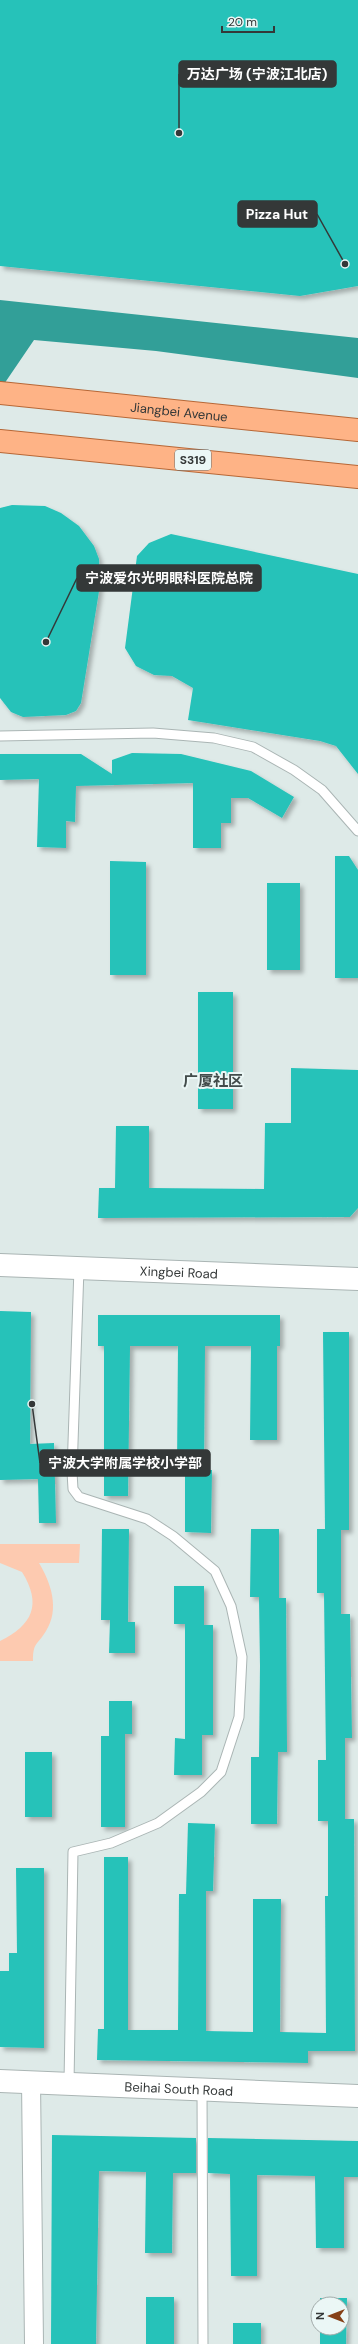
<svg xmlns="http://www.w3.org/2000/svg" width="358" height="2344" font-family="'DM Sans','Noto Sans SC',sans-serif">
<defs>
<filter id="shadow"><feDropShadow dx="3.5" dy="3.5" stdDeviation="2" flood-color="#0004"/></filter>
</defs>
<rect width="100%" height="100%" fill="#deeae8"/>
<path fill="#fdcab0" d="M0,1544H80L79,1563H39C51,1583 60,1609 46,1631C37,1646 33,1642 33,1661H0V1641C33,1625 42,1604 22,1572L0,1563Z"/>
<path fill="#329f98" d="M0,300L358,338V378L156,351L34,340L0,390Z"/>
<g fill="#25c2b9" filter="url(#shadow)">
<path d="M0,0H358V286L300,296L0,266Z"/>
<path d="M12,505L45,506L61,513L79,526L94,546L99,559L100,585L81,703L76,711L66,715L23,717L11,712L0,698V508Z"/>
<path d="M171,534L358,574V774L336,746L320,741L188,720L193,688L172,676L154,675L136,666L125,648L137,556L149,543Z"/>
<path d="M132,753L181,754L251,771L294,797L282,818L248,798H231V823H221V848H193V783L76,786L75,822L66,821V848L37,847L39,779L0,780V754H81L112,774V760Z"/>
<path d="M335,856H349L358,870V978H335Z"/>
<path d="M110,861L146,862V975H110Z"/>
<rect x="267" y="883" width="33" height="87"/>
<rect x="198" y="992" width="35" height="117"/>
<path d="M291,1068L358,1070V1208L350,1217L98,1218L99,1188H115L116,1126H149V1188L264,1189L265,1123H291Z"/>
<path d="M0,1311L31,1312L30,1444L54,1443L56,1523H39L38,1479L0,1480Z"/>
<path d="M98,1315H280V1346H277V1440H250L251,1346H205L204,1470H212L211,1533L185,1532V1468H177L178,1346H130L128,1496H104V1346H98Z"/>
<path d="M323,1332H349V1530H341V1614H350L352,1738H345V1819H354L355,2051H308V2063L97,2060L98,2029H104V1857H128V2030H178L179,1894H186L188,1823L215,1824L213,1891H206V2031L253,2032V1899H281L280,2032L326,2033L325,1896H328V1821H318V1760H326L324,1593H317V1529H325Z"/>
<path d="M102,1529H129L128,1622H135V1653H109L110,1620H101Z"/>
<path d="M251,1529H279V1598H286L287,1752H278L277,1824H251V1757H259L260,1666L259,1597H250Z"/>
<path d="M174,1586H204V1625H213V1735H202V1775H174L175,1738L185,1739V1624H174Z"/>
<path d="M109,1701H132V1734H125V1827H101V1736H109Z"/>
<rect x="25" y="1752" width="27" height="65"/>
<path d="M16,1868H44V2048L0,2047V1971H9V1953H17Z"/>
<path d="M52,2135L196,2138V2173H173L172,2253H145L146,2172L99,2171L96,2344H51Z"/>
<path d="M208,2138L358,2141V2177H344V2248H316L315,2176L257,2175V2276H231L230,2174L208,2173Z"/>
<rect x="146" y="2297" width="28" height="47"/>
<path d="M320,2298H347L346,2344H320V2328H342V2304H320Z"/>
<rect x="233" y="2323" width="28" height="21"/>
</g>
<g fill="none" stroke-linecap="round" stroke-linejoin="round">
<g stroke="#aab5b4" stroke-width="11">
<g id="service">
<path d="M0,736L153,733L214,738L253,747L294,770L322,790L358,831"/>
<path d="M69,2083L73,1852L111,1843L158,1823L201,1792L221,1772L239,1717L242,1657L231,1606L215,1571L173,1536L147,1519L79,1497L73,1489L72,1472L79,1268"/>
<path d="M202,2089L203,2344"/>
</g>
</g>
<g stroke="#aab5b4" stroke-width="20">
<path id="minor" d="M31,2081L34,2344"/>
</g>
<g stroke="#aab5b4" stroke-width="24">
<g id="tertiary">
<path id="s1" d="M0,1265L358,1279"/>
<path id="s2" d="M0,2081L358,2096"/>
</g>
</g>
<g stroke="#b76736" stroke-width="24">
<g id="primary">
<path id="s3" d="M0,393L358,430"/>
<path d="M0,441L358,477"/>
</g>
</g>
<use href="#service" stroke="#fff" stroke-width="9"/>
<use href="#minor" stroke="#fff" stroke-width="18"/>
<use href="#tertiary" stroke="#fff" stroke-width="22"/>
<use href="#primary" stroke="#feb386" stroke-width="22"/>
</g>
<g text-anchor="middle" stroke-width="4" stroke-linejoin="round" paint-order="stroke">
<rect fill="#ebf7f6" stroke="#6b7171" stroke-width="1" x="175" y="450" width="36" height="20" rx="3"/>
<g font-size="12" font-weight="bold" fill="#343838">
<text x="193" y="464">S319</text>
</g>
<g font-size="13" fill="#343838" stroke="#ebf7f6">
<text dy="5" stroke="none"><textPath href="#s3" startOffset="180">Jiangbei Avenue</textPath></text>
<text dy="5" stroke="none"><textPath href="#s1" startOffset="179">Xingbei Road</textPath></text>
<text dy="5" stroke="none"><textPath href="#s2" startOffset="179">Beihai South Road</textPath></text>
</g>
<g font-size="15" font-weight="bold" fill="#424c4b" stroke="#ebf7f6">
<text x="213" y="1086">广厦社区</text>
</g>
</g>
<path fill="none" stroke="#343838" stroke-width="1.5" d="M179 133L179 74M345 264L317 214M46 642L77 578M32 1404L40 1463"/>
<g fill="#343838" stroke="#ebf7f6" stroke-width="1.5">
<circle cx="179" cy="133" r="4"/>
<circle cx="345" cy="264" r="4"/>
<circle cx="46" cy="642" r="4"/>
<circle cx="32" cy="1404" r="4"/>
</g>
<g fill="#343838" stroke="#343838" stroke-width="1.5">
<rect x="179" y="61" width="157" height="26" rx="4"/>
<rect x="238" y="201" width="79" height="26" rx="4"/>
<rect x="77" y="565" width="184" height="26" rx="4"/>
<rect x="40" y="1450" width="170" height="26" rx="4"/>
</g>
<g font-size="14" text-anchor="middle" font-weight="bold" fill="#fff">
<text x="257" y="79">万达广场 (宁波江北店)</text>
<text x="277" y="219">Pizza Hut</text>
<text x="169" y="583">宁波爱尔光明眼科医院总院</text>
<text x="125" y="1468">宁波大学附属学校小学部</text>
</g>
<g transform="translate(330 2316) rotate(270)"><circle r="19" fill="#ebf7f6" stroke="#a2abaa"/>
<path d="M0-3L7 15L0 10L-7 15Z" fill="#854017"/>
<text y="-6" font-size="11" font-weight="bold" text-anchor="middle" fill="#343838">N</text>
</g>
<path d="M222 26v6h52v-6" fill="none" stroke="#343838" stroke-width="2"/>
<text x="228" y="26" font-size="12" fill="#343838" stroke="#ebf7f6" stroke-width="3" paint-order="stroke">20 m</text>
</svg>
